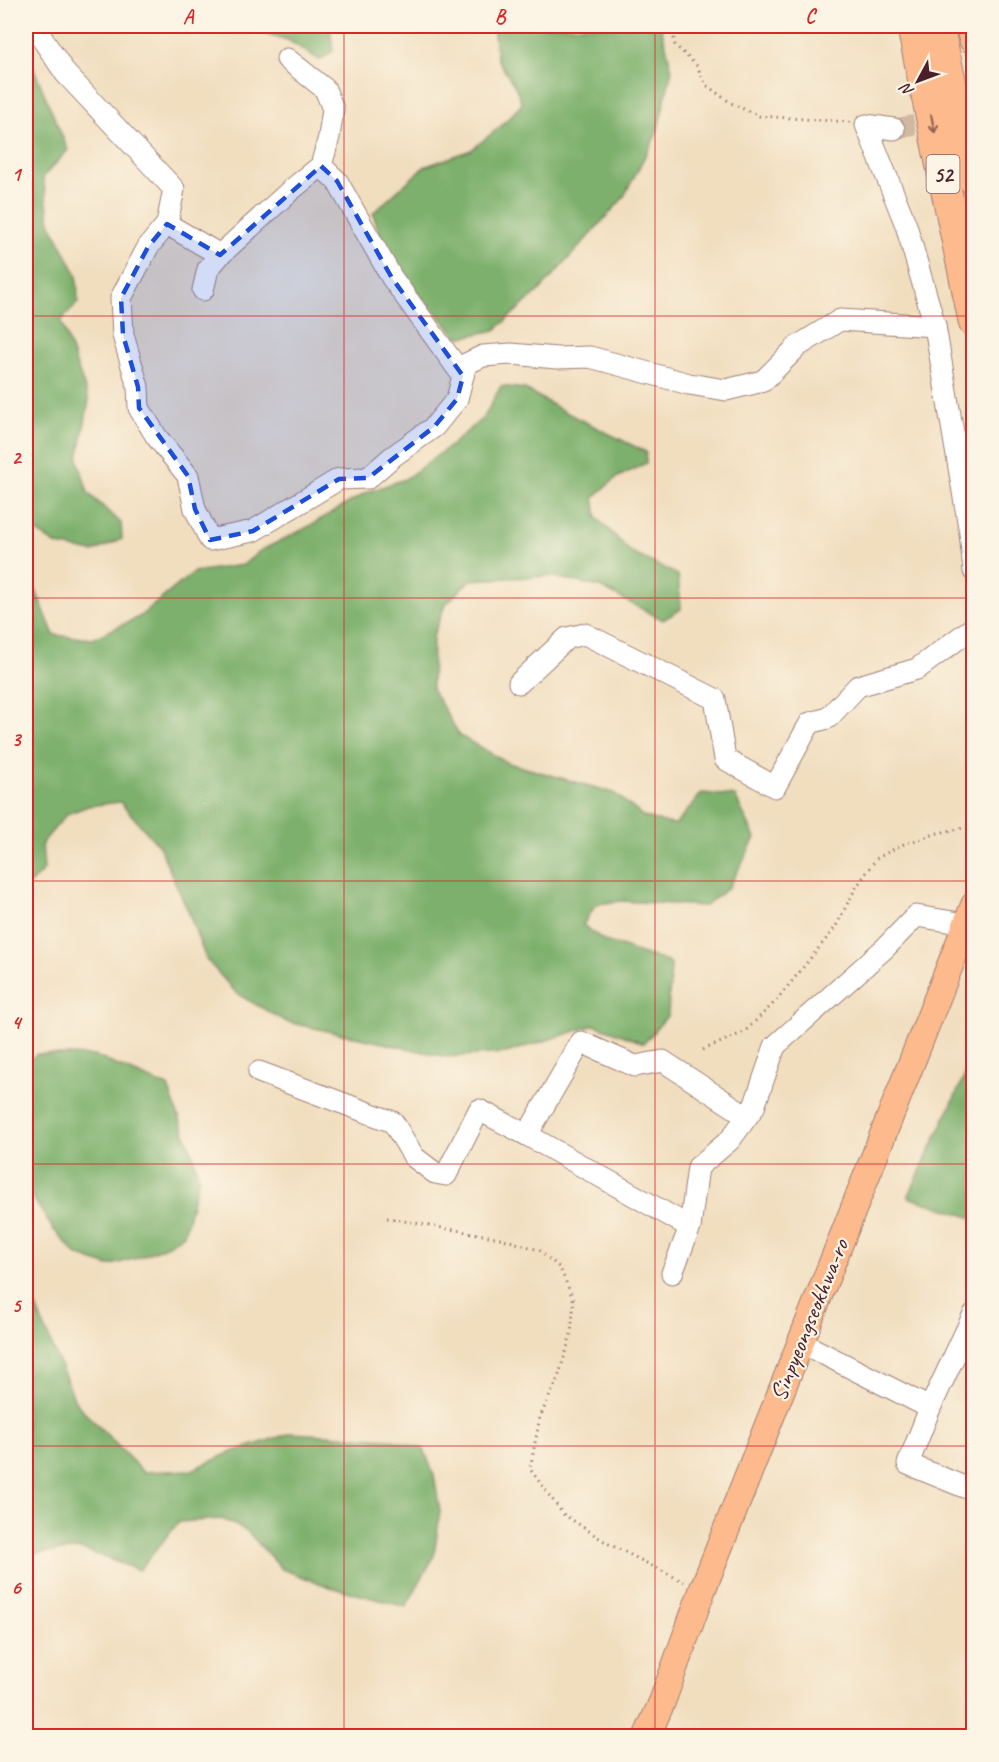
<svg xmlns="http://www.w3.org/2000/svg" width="999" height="1762" font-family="Caveat,sans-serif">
<rect width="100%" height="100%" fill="#fcf5e5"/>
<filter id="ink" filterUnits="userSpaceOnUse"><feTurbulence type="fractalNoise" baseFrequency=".0167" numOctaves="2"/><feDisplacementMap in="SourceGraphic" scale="12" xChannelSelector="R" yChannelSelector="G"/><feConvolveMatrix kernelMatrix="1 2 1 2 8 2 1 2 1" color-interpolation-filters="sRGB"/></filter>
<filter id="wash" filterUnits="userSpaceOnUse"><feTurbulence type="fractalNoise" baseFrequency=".008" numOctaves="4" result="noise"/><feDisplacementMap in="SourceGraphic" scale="24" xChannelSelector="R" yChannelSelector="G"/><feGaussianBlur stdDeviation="1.35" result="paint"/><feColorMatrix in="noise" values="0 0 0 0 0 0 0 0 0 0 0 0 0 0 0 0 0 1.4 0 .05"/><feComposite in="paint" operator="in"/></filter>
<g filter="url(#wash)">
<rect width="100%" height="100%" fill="#f1debf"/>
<g fill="#7db06c" stroke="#64684c" stroke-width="1.5">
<path d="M200,26H330L333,51L320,60L288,40L240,27L207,32Z"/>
<path d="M493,26H661L672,70L657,133L623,198L541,289L495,330L459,338L416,291L382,242L373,213L424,167L471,150L501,126L522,104L516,88L497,59Z"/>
<path d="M26,50L68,150L43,177L50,222L77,276L78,302L61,321L89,400L78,459L88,493L121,523L122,539L93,552L57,545L26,525Z"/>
<path d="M501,386L525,389L565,412L646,452V463L616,478L594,497L597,518L632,553L678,575L681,609L663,620L600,587L549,576L470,580L445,605L433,636L432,689L460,736L508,763L614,793L644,817L675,825L702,793L735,796L755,838L729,887L705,906L622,901L596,904L583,925L605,941L671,963L668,1015L644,1043L595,1025L506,1053L447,1057L287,1022L237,994L206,959L188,911L159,846L120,802L88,806L67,814L42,843L44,870L26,887V566L54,635L92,639L139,617L194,572L243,565L260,551L306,528L367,492L405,479L449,447L484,417Z"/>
<path d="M37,1054L95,1056L168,1087L192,1152L199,1177L184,1234L168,1245L137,1258L108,1266L77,1255L53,1229L26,1187V1062Z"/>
<path d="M973,1058V1218L908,1197Z"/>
<path d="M26,1294L33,1300L76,1403L143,1472L192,1470L229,1453L291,1433L390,1439L424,1449L434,1476L440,1511L434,1556L406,1607L330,1587L282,1569L247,1531L222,1519L179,1522L139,1570L81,1549L31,1554L26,1558Z"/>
</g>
</g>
<g filter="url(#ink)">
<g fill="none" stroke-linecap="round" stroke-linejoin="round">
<path stroke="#d0b8a1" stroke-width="21" stroke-dasharray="21 10" stroke-linecap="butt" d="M894,129L943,120"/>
<g stroke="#9e7e75" stroke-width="23">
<g id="minor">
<path d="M40,26L41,37L66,74L174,189L167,224L148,247L121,298L123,335L138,387L139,408L156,436L188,476L195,509L210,540L253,531L339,479L368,478L392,457L434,427L457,399L466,364L483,356L511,354L557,358L590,357L689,384L726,390L763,381L798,346L840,320L935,326"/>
<path d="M894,129L866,125L906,225L935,326L970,533L974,571"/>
<path d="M321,166L337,181L392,278L463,376"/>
<path d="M167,224L220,255"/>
<path d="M203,290L208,269L220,255L291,190L321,166L329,137L333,109L325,89L287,59"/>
<path d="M519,683L567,638L585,634L715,699L725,759L775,787L810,723L828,718L858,686L917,669L974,627"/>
<path d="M259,1072L393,1122L414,1157L435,1173L446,1175L479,1110L527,1135L690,1227"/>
<path d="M527,1135L581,1042L635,1066L663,1061L747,1116"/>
<path d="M672,1273L690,1227L698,1167L730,1140L754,1107L775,1046L885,948L916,916L966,924"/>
<path d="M800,1342L930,1408L908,1464L974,1491"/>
<path d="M930,1408L974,1314"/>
</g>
</g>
<g stroke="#9e7e75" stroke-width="28">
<path id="major" d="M647,1736L662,1702L702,1591L974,905"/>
</g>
<g stroke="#9e7e75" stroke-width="32">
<g id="highway">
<path d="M912,26L974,323"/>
<path d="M938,26L974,180"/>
<path d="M971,26L974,39"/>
</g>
</g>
<g stroke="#9e7e75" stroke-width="3" stroke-dasharray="1.5 4.5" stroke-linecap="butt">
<path d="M672,26L675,45L697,66L706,85L731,103L759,116L850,122"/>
<path d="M703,1050L744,1032L775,1002L835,928L855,889L876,859L901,845L938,833L974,826"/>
<path d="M387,1218L500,1238L539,1250L560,1268L574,1301L571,1334L558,1378L540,1417L530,1469L563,1514L607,1543L684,1582"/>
</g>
<use href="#minor" stroke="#fff" stroke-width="21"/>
<use href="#major" stroke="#fcba8d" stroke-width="26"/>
<use href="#highway" stroke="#fcba8d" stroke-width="30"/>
</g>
<defs><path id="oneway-shaft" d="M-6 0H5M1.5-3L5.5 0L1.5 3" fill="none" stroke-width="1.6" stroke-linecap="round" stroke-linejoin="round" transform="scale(1.5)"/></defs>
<use stroke="#9a6557" href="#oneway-shaft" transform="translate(933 124) rotate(78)"/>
</g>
<path fill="#1d4ed8" fill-opacity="0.2" stroke="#1d4ed8" stroke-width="4.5" stroke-dasharray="12 8" stroke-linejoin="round" d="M321,166L337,181L392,278L463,376L457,399L434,427L368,478L339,479L253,531L210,540L195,509L188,476L139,408L138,387L123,335L121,298L148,247L167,224L220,255Z"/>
<path fill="none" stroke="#d62828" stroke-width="1.5" stroke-opacity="0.55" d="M344,26V1736M655,26V1736M26,316H974M26,598H974M26,881H974M26,1164H974M26,1446H974"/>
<g text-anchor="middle" stroke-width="4.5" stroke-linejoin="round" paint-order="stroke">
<rect fill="#fcf5e5" stroke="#7f5f63" stroke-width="1.5" x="926.5" y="155" width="33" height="38" rx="4.5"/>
<g font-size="22" font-weight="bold" fill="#4a1f2b">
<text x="943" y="182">52</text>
</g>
<g font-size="24" fill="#4a1f2b" stroke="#fcf5e5">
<text transform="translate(809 1320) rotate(-68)" y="8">Sinpyeongseokhwa-ro</text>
</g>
</g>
<rect width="999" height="1762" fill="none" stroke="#fcf5e5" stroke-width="66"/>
<g transform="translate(918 81) rotate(229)" stroke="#fcf5e5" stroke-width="4.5" paint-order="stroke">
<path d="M0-4.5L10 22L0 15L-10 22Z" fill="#4a1f2b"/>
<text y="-9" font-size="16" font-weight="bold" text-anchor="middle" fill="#4a1f2b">N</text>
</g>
<rect x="33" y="33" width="933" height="1696" fill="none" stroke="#d62828" stroke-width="2"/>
<g font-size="20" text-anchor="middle" font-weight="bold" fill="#d62828">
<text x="188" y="23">A</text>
<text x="500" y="23">B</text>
<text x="810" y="23">C</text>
<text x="16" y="181">1</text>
<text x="16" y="464">2</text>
<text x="16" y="746">3</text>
<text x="16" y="1029">4</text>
<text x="16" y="1312">5</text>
<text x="16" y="1594">6</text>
</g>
</svg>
